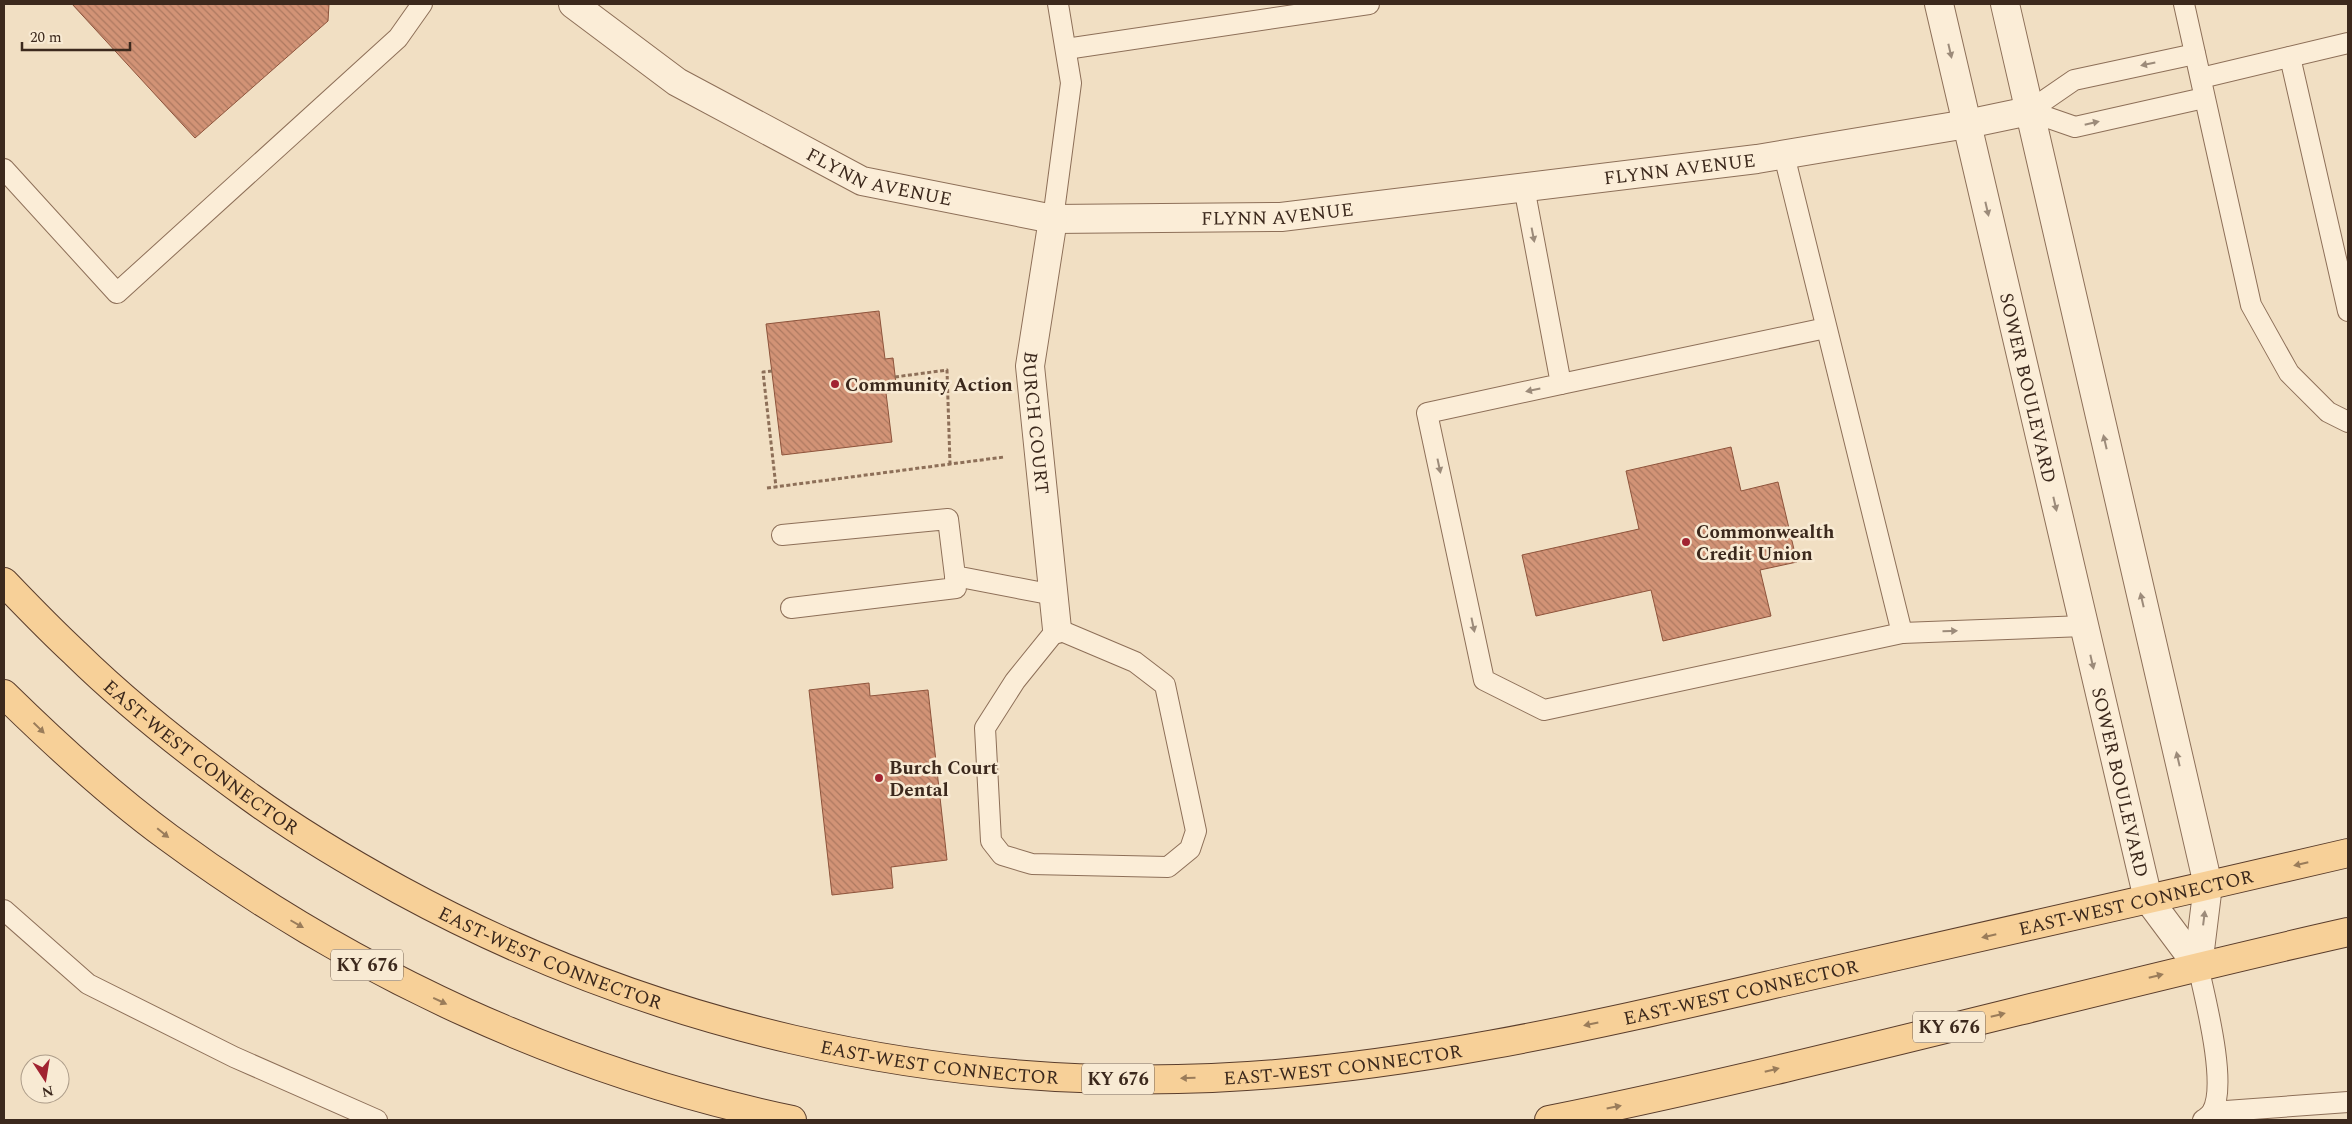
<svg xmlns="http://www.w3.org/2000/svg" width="2352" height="1124" font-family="Spectral,serif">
<defs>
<pattern id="building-back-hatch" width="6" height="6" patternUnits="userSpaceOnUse" patternTransform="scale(1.25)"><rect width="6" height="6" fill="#d29376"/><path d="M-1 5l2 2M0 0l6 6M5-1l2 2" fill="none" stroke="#ac7860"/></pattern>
</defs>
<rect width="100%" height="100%" fill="#f1dfc3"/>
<g fill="url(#building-back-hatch)" stroke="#8e543c">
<path d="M72,4H329L328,21L195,138Z"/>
<path d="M879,311L885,359L893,358L897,392L886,393L892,442L782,455L766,324Z"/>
<path d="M1731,447L1741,491L1778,482L1797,562L1760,570L1771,616L1663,641L1651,590L1536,616L1522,555L1639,529L1626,471Z"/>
<path d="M869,683L870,696L928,690L947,860L891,867L893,888L832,895L809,690Z"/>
</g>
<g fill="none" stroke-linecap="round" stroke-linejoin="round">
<g stroke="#8d6f58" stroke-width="22">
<g id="lane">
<path d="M2184,4L2251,305L2289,373L2328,412L2348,422"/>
<path d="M1066,49L1369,4"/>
<path d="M2290,57L2348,311"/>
<path d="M2201,78L2348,43"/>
<path d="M2029,111L2075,127L2204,98"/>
<path d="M2029,111L2074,80L2195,54"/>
<path d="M1784,155L1902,633"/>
<path d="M4,169L117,293L398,38L422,4"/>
<path d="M1524,187L1561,384L1427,413L1484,680L1544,710L1902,633L2084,626"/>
<path d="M1053,219L1071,83L1058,4"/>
<path d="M1561,384L1826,328"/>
<path d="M782,535L948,519L955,576L1054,595"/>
<path d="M791,608L956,588L955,576"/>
<path d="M1057,629L1135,662L1165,685L1196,831L1190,849L1168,867L1032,864L1002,855L991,841L985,728L1015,681Z"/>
<path d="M4,910L88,984L234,1057L377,1120"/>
<path d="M2198,966C2205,998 2228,1085 2212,1112C2210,1115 2206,1118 2203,1120"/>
<path d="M2212,1112L2348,1102"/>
</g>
</g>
<g stroke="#8d6f58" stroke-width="30">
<g id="street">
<path id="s1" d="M573,4L677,82L862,181L1053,219L1281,217L1757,159L1967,124L2029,111"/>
<path id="s2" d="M1939,4L2148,899L2198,966"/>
<path d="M2005,4L2208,885L2198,966"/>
<path id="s3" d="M1053,219L1030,366L1057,629"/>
</g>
</g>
<g stroke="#5a3d2c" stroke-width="30">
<g id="primary">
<path id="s4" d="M4,582C27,606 50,630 75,653C129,706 189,753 250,797C297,831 349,862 400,890C650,1026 927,1090 1212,1078C1405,1070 1596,1025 1783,982C1972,939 2160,897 2348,853"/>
<path d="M4,694C56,745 110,795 169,838C355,975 566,1072 792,1120"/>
<path d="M1549,1120C1817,1066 2081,992 2348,932"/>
</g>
</g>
<g stroke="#8d6f58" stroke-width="3" stroke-dasharray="4 2.5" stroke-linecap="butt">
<path d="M772,371L763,372L776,487"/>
<path d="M895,377L947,370L950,464"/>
<path d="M767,488L1004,457"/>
</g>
<use href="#lane" stroke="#fbedd7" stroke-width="20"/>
<use href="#street" stroke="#fbedd7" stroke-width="28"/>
<use href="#primary" stroke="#f7d098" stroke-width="28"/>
</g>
<defs><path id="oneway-solid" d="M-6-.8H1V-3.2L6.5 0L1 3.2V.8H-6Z" transform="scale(1.25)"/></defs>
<g fill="#9c8b7a">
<use href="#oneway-solid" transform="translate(1950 51) rotate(77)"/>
<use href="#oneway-solid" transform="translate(2148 64) rotate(168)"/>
<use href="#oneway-solid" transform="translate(2092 123) rotate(-13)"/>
<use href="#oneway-solid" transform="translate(1987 209) rotate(77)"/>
<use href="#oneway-solid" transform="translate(1533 235) rotate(79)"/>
<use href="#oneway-solid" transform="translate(1533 390) rotate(168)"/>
<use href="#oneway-solid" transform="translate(2105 442) rotate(-103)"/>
<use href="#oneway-solid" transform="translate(1439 466) rotate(78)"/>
<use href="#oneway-solid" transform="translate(2055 504) rotate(77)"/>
<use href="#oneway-solid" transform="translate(2142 600) rotate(-103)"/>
<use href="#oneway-solid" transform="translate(1473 625) rotate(78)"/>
<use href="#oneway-solid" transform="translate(1950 631) rotate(-2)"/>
<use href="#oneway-solid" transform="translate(2092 662) rotate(77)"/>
<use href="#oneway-solid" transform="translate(2178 759) rotate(-103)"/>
<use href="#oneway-solid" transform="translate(2204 918) rotate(-83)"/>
</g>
<g fill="#9a7c5a">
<use href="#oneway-solid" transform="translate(39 728) rotate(44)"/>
<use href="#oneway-solid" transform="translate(163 833) rotate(39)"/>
<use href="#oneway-solid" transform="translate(2301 864) rotate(167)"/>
<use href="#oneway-solid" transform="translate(297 924) rotate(30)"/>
<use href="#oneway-solid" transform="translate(1989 936) rotate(167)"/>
<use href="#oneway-solid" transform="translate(2156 976) rotate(-14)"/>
<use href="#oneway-solid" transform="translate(440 1001) rotate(25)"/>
<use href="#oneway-solid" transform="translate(1998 1015) rotate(-14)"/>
<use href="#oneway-solid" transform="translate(1591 1024) rotate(168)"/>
<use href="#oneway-solid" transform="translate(1772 1070) rotate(-14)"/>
<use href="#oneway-solid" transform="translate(1188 1078) rotate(179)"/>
<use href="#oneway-solid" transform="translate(1614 1107) rotate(-11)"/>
</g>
<g fill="#a12331" stroke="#f8ead3" stroke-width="2">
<circle cx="835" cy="384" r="5"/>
<circle cx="1686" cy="542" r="5"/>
<circle cx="879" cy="778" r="5"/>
</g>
<g text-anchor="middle" stroke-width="5" stroke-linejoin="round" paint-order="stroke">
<g fill="#f8ead3" stroke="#746354" stroke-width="1">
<rect x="331" y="949.5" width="72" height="31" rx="4"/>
<rect x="1913" y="1011.5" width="72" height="31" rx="4"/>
<rect x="1082" y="1063.5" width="72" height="31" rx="4"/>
</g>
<g font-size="18" font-weight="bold" fill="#3c291d">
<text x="367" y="971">KY 676</text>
<text x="1949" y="1033">KY 676</text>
<text x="1118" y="1085">KY 676</text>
</g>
<g font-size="19" fill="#3c291d" stroke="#f8ead3">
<text dy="7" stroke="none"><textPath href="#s1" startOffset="1164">FLYNN AVENUE</textPath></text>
<text dy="7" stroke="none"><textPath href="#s1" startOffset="355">FLYNN AVENUE</textPath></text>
<text dy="7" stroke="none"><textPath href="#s1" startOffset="759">FLYNN AVENUE</textPath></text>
<text dy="7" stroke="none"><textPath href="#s2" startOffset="394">SOWER BOULEVARD</textPath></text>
<text dy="7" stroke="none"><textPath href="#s3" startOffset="206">BURCH COURT</textPath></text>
<text dy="7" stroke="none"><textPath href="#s4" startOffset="264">EAST-WEST CONNECTOR</textPath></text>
<text dy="7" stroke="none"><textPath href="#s2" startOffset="799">SOWER BOULEVARD</textPath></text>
<text dy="7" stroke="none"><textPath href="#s4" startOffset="2289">EAST-WEST CONNECTOR</textPath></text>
<text dy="7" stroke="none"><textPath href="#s4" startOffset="669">EAST-WEST CONNECTOR</textPath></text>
<text dy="7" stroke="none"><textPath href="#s4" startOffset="1884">EAST-WEST CONNECTOR</textPath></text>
<text dy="7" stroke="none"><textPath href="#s4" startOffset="1074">EAST-WEST CONNECTOR</textPath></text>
<text dy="7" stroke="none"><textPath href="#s4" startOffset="1479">EAST-WEST CONNECTOR</textPath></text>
</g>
<g font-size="19" font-weight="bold" fill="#3c291d" stroke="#f8ead3" text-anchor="start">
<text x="845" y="391">Community Action</text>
<text x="1696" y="538">Commonwealth<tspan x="1696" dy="22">Credit Union</tspan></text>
<text x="889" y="774">Burch Court<tspan x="889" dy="22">Dental</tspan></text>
</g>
</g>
<rect width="2352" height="1124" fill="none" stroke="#3c291d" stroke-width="10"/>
<g transform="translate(45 1079) rotate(168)"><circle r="24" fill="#f8ead3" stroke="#ad9d8a"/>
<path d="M0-4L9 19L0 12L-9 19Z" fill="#a12331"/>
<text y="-8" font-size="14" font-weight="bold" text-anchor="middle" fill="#3c291d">N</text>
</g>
<path d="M22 42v8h108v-8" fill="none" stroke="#3c291d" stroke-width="2.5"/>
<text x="30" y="42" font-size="15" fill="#3c291d" stroke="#f8ead3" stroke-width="4" paint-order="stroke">20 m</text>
</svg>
